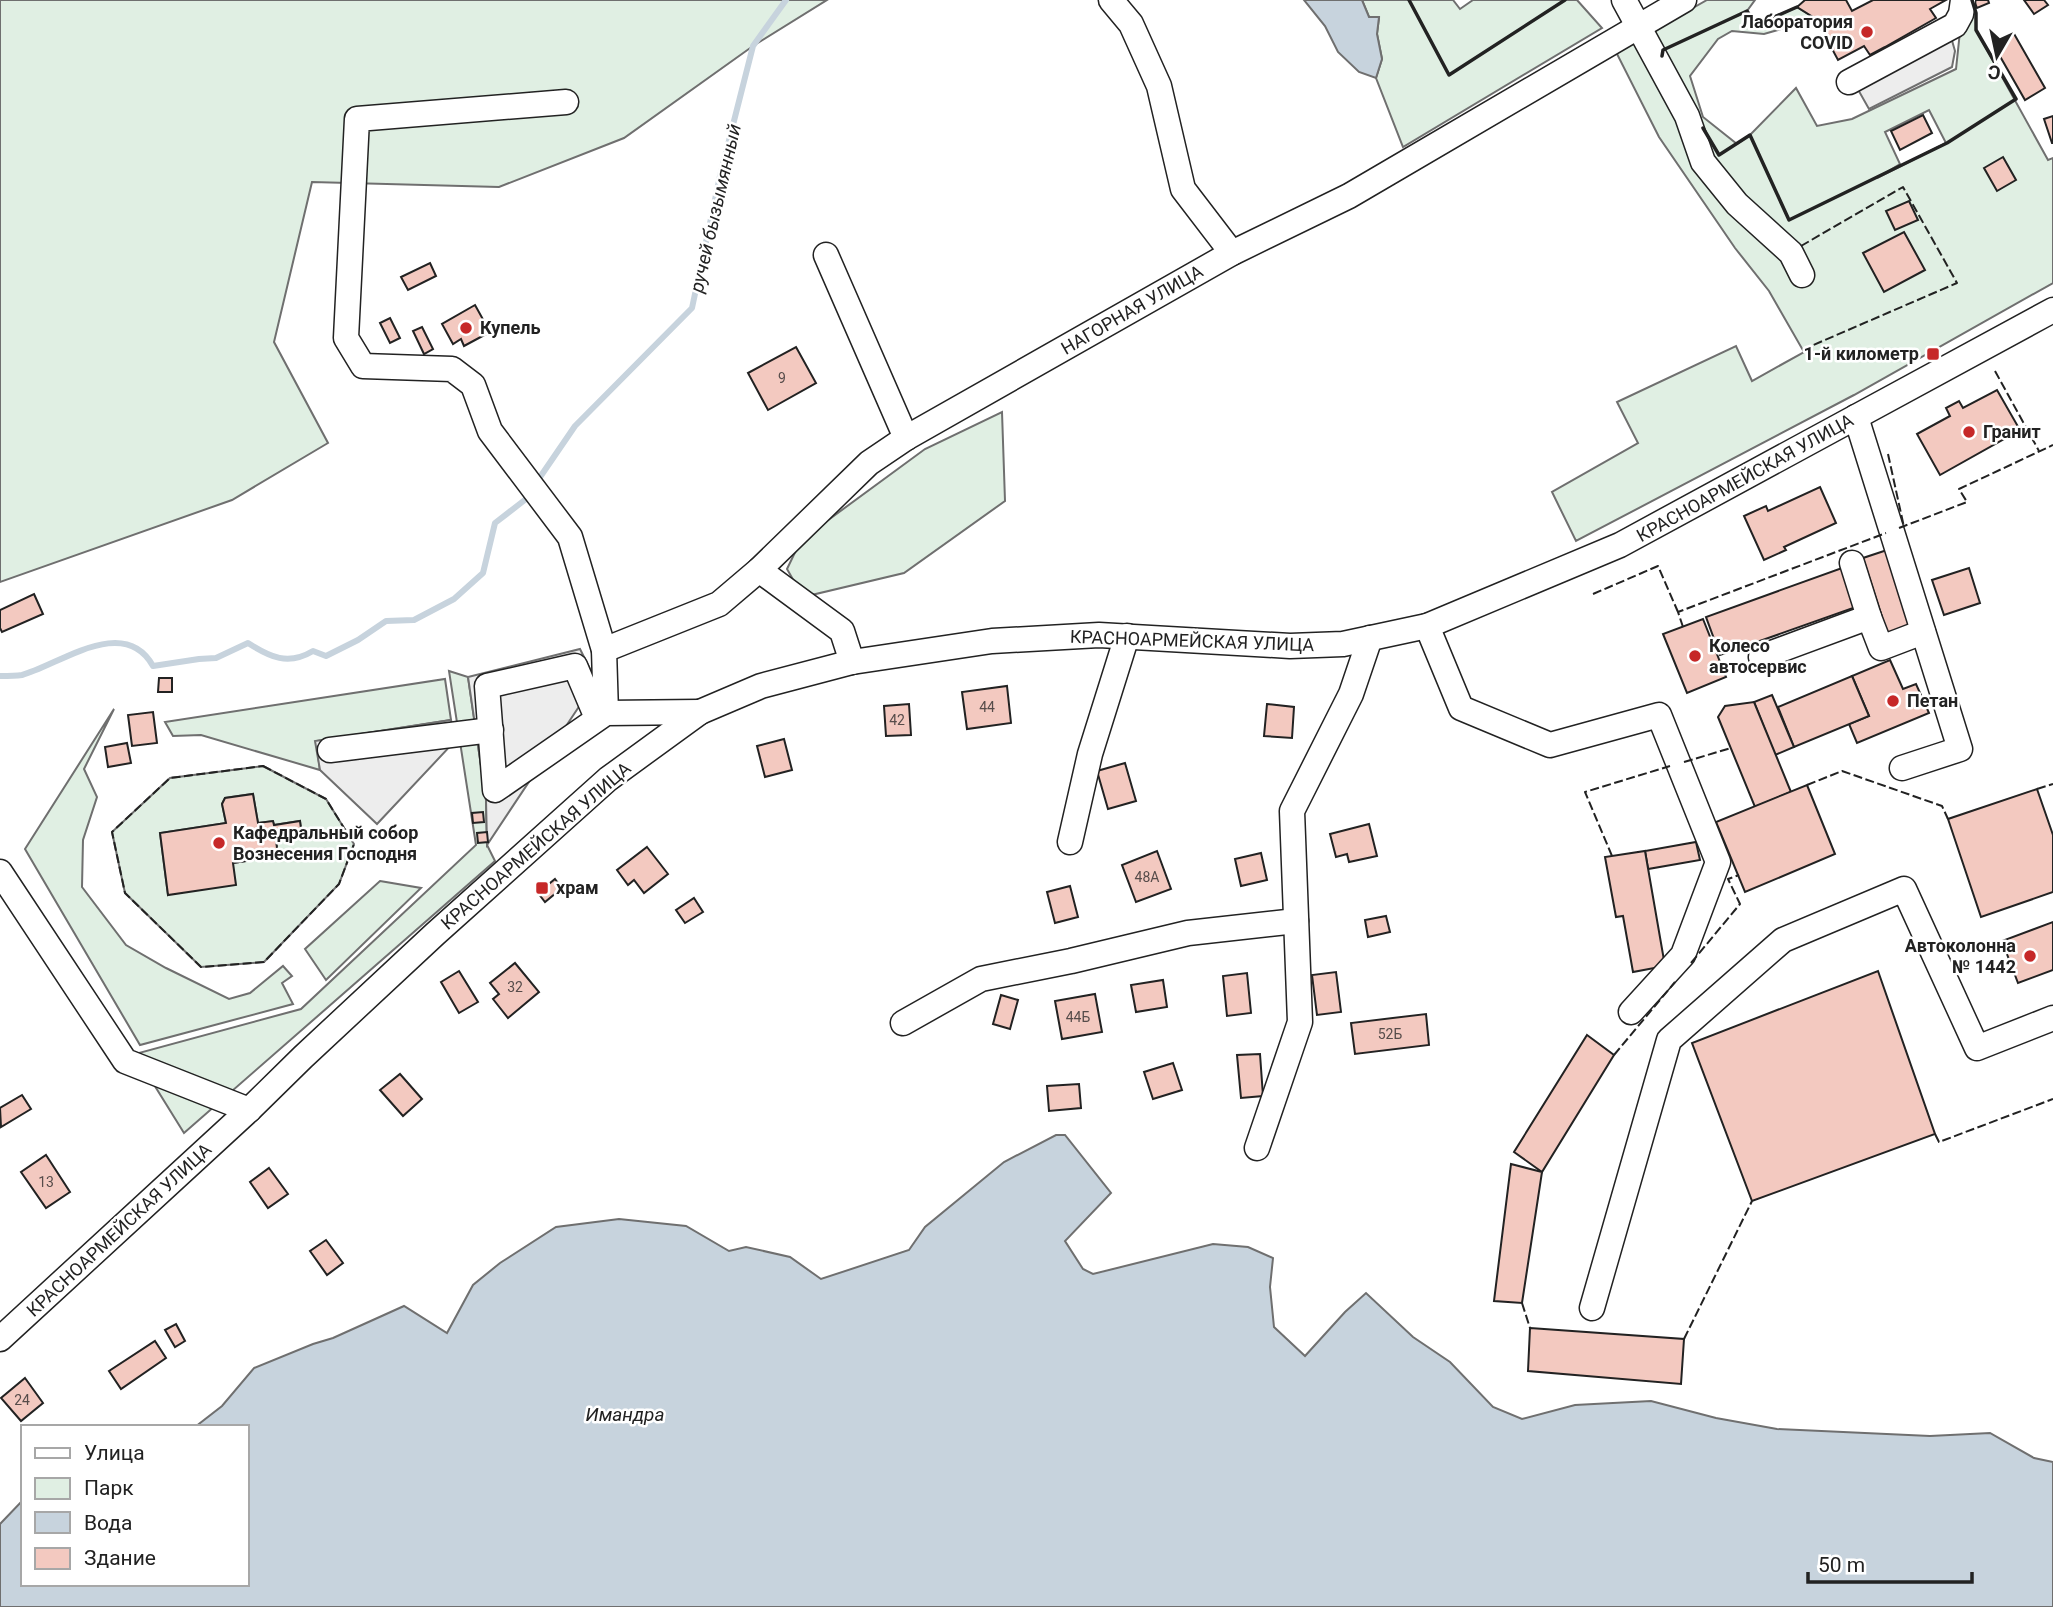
<svg xmlns="http://www.w3.org/2000/svg" width="2053" height="1607" font-family="Roboto,sans-serif">
<rect width="100%" height="100%" fill="#fff"/>
<g fill="#e0efe3" stroke="#6f6f6f" stroke-width="2" fill-rule="evenodd">
<path d="M0,0H827L753,46L624,138L499,187L312,182L274,342L328,443L232,500L0,582Z"/>
<path d="M1362,0H1453L1460,9L1473,0H1577L1602,28L1403,147L1376,78L1382,59L1377,34L1379,18L1369,17Z"/>
<path d="M1707,0H1755L1747,11L1756,25L1797,7L1816,19L1764,34L1732,31L1718,39L1690,76L1703,117L1737,144L1750,135L1796,88L1817,126L1852,119L1956,69L1961,22L1976,13V30L2048,160L2053,158V283L1854,395L1576,541L1552,492L1638,443L1617,402L1736,346L1752,381L1804,352L1769,291L1735,248L1659,137L1616,52ZM1929,110L1946,143L1877,178L1900,164L1885,132Z"/>
<path d="M1002,412L1005,501L904,573L803,597L787,569L801,540L925,449Z"/>
<path d="M449,671L468,677L486,800L487,845L495,861L184,1133L135,1054L301,1009L476,845Z"/>
<path d="M445,679L451,720L316,741L320,770L201,735L173,736L165,722Z"/>
<path d="M114,709L84,769L97,797L83,840L82,887L126,945L166,968L229,999L250,993L283,966L292,976L282,983L293,1004L140,1045L25,849Z"/>
<path d="M263,766L326,799L354,844L339,884L264,962L201,967L125,893L112,832L170,778ZM253,794L258,823L273,821L274,825L300,821L302,836L276,840L278,856L233,863L168,895L160,833L226,823L222,804L225,798Z"/>
<path d="M380,881L421,888L326,980L305,949Z"/>
</g>
<g fill="#ededed" stroke="#6f6f6f" stroke-width="2">
<path d="M1951,37L1955,51L1952,67L1869,109L1856,86Z"/>
<path d="M580,649L596,681L487,845L486,800L468,677Z"/>
<path d="M451,720L455,741L377,824L320,770L315,741Z"/>
</g>
<g fill="#c7d3dd" stroke="#6f6f6f" stroke-width="2">
<path d="M1304,0H1362L1369,17H1379L1377,34L1382,59L1376,78L1359,72L1338,52L1325,26Z"/>
<path d="M1056,1135H1065L1111,1193L1065,1241L1083,1269L1093,1274L1213,1244L1248,1247L1273,1258L1270,1287L1274,1327L1305,1356L1345,1312L1366,1293L1413,1337L1450,1362L1493,1407L1522,1419L1575,1405L1651,1401L1716,1418L1777,1429L1930,1436L1990,1433L2034,1458L2053,1462V1607H0V1524L23,1500V1584H247V1427H195L222,1406L254,1368L313,1344L333,1338L404,1306L447,1333L473,1285L500,1263L556,1227L619,1219L686,1226L729,1251L746,1247L790,1257L821,1279L909,1250L925,1227L1004,1162Z"/>
</g>
<g fill="none" stroke-linecap="round" stroke-linejoin="round">
<g stroke="#c7d3dd" stroke-width="6">
<path d="M536,483L575,426L692,308L720,176L753,46L786,0"/>
<path d="M0,676C7,676 15,676 22,675C59,665 124,614 153,666L199,659L216,658L248,643C270,657 288,666 313,651L326,656L358,640L386,621L414,620L454,599L483,573L495,523L526,499L530,493"/>
</g>
</g>
<g fill="#f3c9c0" stroke="#222" stroke-width="2">
<path d="M1805,0H1846L1852,11L1873,0H1946L1930,9L1936,18L1885,47L1870,55L1864,46L1838,60L1816,19L1797,7Z"/>
<path d="M1974,0H1988L1989,3L1977,8Z"/>
<path d="M2024,0H2044L2048,5L2034,14Z"/>
<path d="M2013,32L2045,88L2025,100L1993,44Z"/>
<path d="M1923,115L1932,133L1900,150L1891,131Z"/>
<path d="M2053,116V143H2052L2044,119Z"/>
<path d="M2003,157L2016,180L1997,191L1984,168Z"/>
<path d="M1909,201L1918,220L1895,230L1886,211Z"/>
<path d="M1904,232L1925,270L1884,292L1863,253Z"/>
<path d="M430,263L436,276L408,290L401,277Z"/>
<path d="M475,305L490,332L464,346L461,339L453,344L442,324Z"/>
<path d="M390,318L400,338L390,343L380,323Z"/>
<path d="M422,327L433,349L424,354L413,331Z"/>
<path d="M796,347L816,383L768,410L748,373Z"/>
<path d="M1997,390L2020,430L1940,475L1917,434L1950,416L1946,408L1959,401L1963,408Z"/>
<path d="M1820,487L1836,523L1784,547L1786,550L1764,560L1744,516L1766,506L1768,511Z"/>
<path d="M1890,549L1914,625L1887,633L1863,558Z"/>
<path d="M1842,568L1856,607L1720,655L1706,617Z"/>
<path d="M1969,568L1980,603L1944,615L1932,580Z"/>
<path d="M34,594L43,614L2,632L0,628V610Z"/>
<path d="M1703,619L1726,677L1687,693L1663,634Z"/>
<path d="M1890,660L1903,689L1916,684L1929,713L1857,743L1849,724L1869,716L1852,676Z"/>
<path d="M1852,676L1869,716L1794,747L1778,707Z"/>
<path d="M159,678H172V692H158Z"/>
<path d="M1007,686L1011,723L967,729L962,692Z"/>
<path d="M1772,695L1794,747L1775,755L1754,702Z"/>
<path d="M1754,702L1791,792L1755,807L1718,717L1725,706Z"/>
<path d="M909,704L911,735L886,736L884,706Z"/>
<path d="M1267,704L1294,707L1292,738L1264,736Z"/>
<path d="M153,712L157,743L132,746L128,715Z"/>
<path d="M784,739L792,770L765,777L757,746Z"/>
<path d="M127,743L131,763L108,767L105,747Z"/>
<path d="M1125,763L1136,801L1108,809L1097,771Z"/>
<path d="M1807,785L1835,854L1745,892L1716,822Z"/>
<path d="M2037,789L2053,835V892L1981,917L1948,819Z"/>
<path d="M253,794L258,823L273,821L274,825L300,821L302,836L276,840L278,856L233,863L236,885L168,895L160,833L226,823L222,804L225,798Z"/>
<path d="M483,812L484,822L473,823L472,813Z"/>
<path d="M1369,824L1377,856L1349,862L1347,854L1336,857L1330,834Z"/>
<path d="M487,832L488,842L478,843L477,833Z"/>
<path d="M1696,842L1700,860L1648,869L1645,851Z"/>
<path d="M647,847L668,874L644,893L634,880L628,885L617,870Z"/>
<path d="M1157,851L1171,889L1136,902L1122,865Z"/>
<path d="M1645,851L1665,966L1633,972L1623,916L1616,917L1605,857Z"/>
<path d="M1261,853L1267,880L1241,886L1235,859Z"/>
<path d="M555,879L562,888L545,902L538,893Z"/>
<path d="M1070,886L1078,917L1055,923L1047,892Z"/>
<path d="M694,898L703,912L685,923L676,910Z"/>
<path d="M1386,916L1390,932L1368,937L1365,920Z"/>
<path d="M2053,922V970L2018,983L2002,941Z"/>
<path d="M515,963L539,992L508,1018L493,999L499,994L490,983Z"/>
<path d="M459,971L478,1002L459,1013L441,982Z"/>
<path d="M1878,971L1935,1134L1752,1201L1692,1043Z"/>
<path d="M1336,972L1341,1012L1317,1015L1312,975Z"/>
<path d="M1247,973L1251,1013L1227,1016L1223,976Z"/>
<path d="M1163,980L1167,1007L1136,1012L1131,985Z"/>
<path d="M1095,994L1102,1032L1062,1039L1055,1001Z"/>
<path d="M1001,995L1018,1000L1010,1029L993,1024Z"/>
<path d="M1426,1014L1429,1045L1355,1054L1351,1023Z"/>
<path d="M1587,1035L1614,1055L1542,1172L1514,1152Z"/>
<path d="M1260,1054L1263,1096L1241,1098L1237,1055Z"/>
<path d="M1173,1063L1182,1090L1153,1099L1144,1072Z"/>
<path d="M400,1074L422,1099L403,1116L380,1090Z"/>
<path d="M1079,1084L1081,1108L1049,1111L1047,1086Z"/>
<path d="M22,1095L31,1109L1,1127L0,1108Z"/>
<path d="M46,1155L70,1192L46,1208L21,1172Z"/>
<path d="M1511,1164L1542,1172L1522,1303L1494,1301Z"/>
<path d="M269,1168L288,1194L268,1208L250,1182Z"/>
<path d="M326,1240L343,1263L327,1275L310,1251Z"/>
<path d="M176,1324L185,1341L175,1347L165,1330Z"/>
<path d="M1530,1328L1684,1339L1681,1384L1528,1371Z"/>
<path d="M155,1341L166,1358L121,1389L109,1371Z"/>
<path d="M25,1378L43,1403L21,1421L1,1398Z"/>
</g>
<g fill="none" stroke-linecap="round" stroke-linejoin="round">
<g stroke="#222" stroke-width="27">
<g id="minor">
<path d="M1111,0L1131,24L1159,86L1183,189L1232,253"/>
<path d="M1624,0L1687,116L1703,162L1737,204L1791,253L1802,275"/>
<path d="M1849,82L1955,25L1961,14L1963,0"/>
<path d="M566,102L357,119L346,338L363,366L452,369L473,385L490,431L570,537L604,650L606,713"/>
<path d="M826,255L906,438"/>
<path d="M1856,417L1960,749L1902,768"/>
<path d="M1852,563L1869,617L1881,648L1923,632"/>
<path d="M759,570L842,631L852,662"/>
<path d="M1427,626L1461,708L1550,745L1659,715L1718,862L1683,955L1631,1012"/>
<path d="M604,650L719,604L759,570L869,463L906,438L1232,253L1349,196L1684,0"/>
<path d="M1761,657L1869,617"/>
<path d="M597,718L575,666L487,686L495,790L606,713L700,712"/>
<path d="M330,750L491,730"/>
<path d="M1070,842L1090,754L1127,636"/>
<path d="M0,872L125,1061L249,1110"/>
<path d="M903,1023L981,979L1071,961L1188,933L1296,921"/>
<path d="M1257,1148L1300,1022L1292,811L1351,694L1370,638"/>
<path d="M1592,1308L1669,1040L1783,940L1904,889L1977,1048L2053,1018"/>
<path d="M0,1339L249,1110L303,1057L435,934L608,779L700,712L761,686L852,662L992,641L1099,635L1290,646L1343,644L1427,626L1620,545L2053,310"/>
</g>
</g>
<use href="#minor" stroke="#fff" stroke-width="24"/>
<g stroke="#222" stroke-width="2" stroke-dasharray="9 3.5" stroke-linecap="butt">
<path d="M1801,246L1903,187L1957,283L1811,346"/>
<path d="M1995,371L2039,451"/>
<path d="M1888,454L1904,527"/>
<path d="M1899,528L1967,502L1959,489L2053,445"/>
<path d="M1593,594L1658,566L1678,612"/>
<path d="M1683,627L1678,612L1886,533"/>
<path d="M1684,762L1731,748"/>
<path d="M263,766L326,799L354,844L339,884L264,962L201,967L125,893L112,832L170,778Z"/>
<path d="M1807,785L1842,771L1942,806L1948,819"/>
<path d="M2037,789L2053,784"/>
<path d="M1612,856L1585,792L1670,766"/>
<path d="M1691,963L1740,904L1728,879L1739,875"/>
<path d="M1614,1055L1675,982"/>
<path d="M1935,1134L1939,1142L2053,1099"/>
<path d="M1522,1303L1530,1328"/>
<path d="M1684,1339L1752,1201"/>
</g>
<g stroke="#222" stroke-width="3.5">
<path d="M1409,0L1449,75L1565,0"/>
<path d="M1662,56L1663,50L1747,11L1756,25L1797,7"/>
<path d="M1703,128L1719,155L1750,135L1789,220L1947,143L2016,99L1976,30V13L1972,0"/>
</g>
</g>
<g fill="#c62828" stroke="#fff" stroke-width="2.5">
<circle cx="1867" cy="32" r="7"/>
<circle cx="466" cy="328" r="7"/>
<rect x="1926" y="347" width="14" height="14" rx="3.5"/>
<circle cx="1969" cy="432" r="7"/>
<circle cx="1695" cy="656" r="7"/>
<circle cx="1893" cy="701" r="7"/>
<circle cx="219" cy="843" r="7"/>
<rect x="535" y="881" width="14" height="14" rx="3.5"/>
<circle cx="2030" cy="956" r="7"/>
</g>
<g text-anchor="middle" stroke-width="5" stroke-linejoin="round" paint-order="stroke">
<g font-size="14" fill="#564c4a">
<text x="782" y="383">9</text>
<text x="987" y="712">44</text>
<text x="897" y="725">42</text>
<text x="1147" y="882">48А</text>
<text x="515" y="992">32</text>
<text x="1078" y="1022">44Б</text>
<text x="1390" y="1039">52Б</text>
<text x="46" y="1187">13</text>
<text x="22" y="1405">24</text>
</g>
<g font-size="18" font-weight="bold" fill="#222" stroke="#fff" text-anchor="start">
<text x="1853" y="28" text-anchor="end">Лаборатория<tspan x="1853" dy="21">COVID</tspan></text>
<text x="480" y="334">Купель</text>
<text x="1919" y="360" text-anchor="end">1-й километр</text>
<text x="1983" y="438">Гранит</text>
<text x="1709" y="652">Колесо<tspan x="1709" dy="21">автосервис</tspan></text>
<text x="1907" y="707">Петан</text>
<text x="233" y="839">Кафедральный собор<tspan x="233" dy="21">Вознесения Господня</tspan></text>
<text x="556" y="894">храм</text>
<text x="2016" y="952" text-anchor="end">Автоколонна<tspan x="2016" dy="21">№ 1442</tspan></text>
</g>
<g font-size="18" fill="#222" stroke="#fff">
<text transform="translate(1132 310) rotate(-30)" y="6">НАГОРНАЯ УЛИЦА</text>
<text transform="translate(1745 478) rotate(-29)" y="6">КРАСНОАРМЕЙСКАЯ УЛИЦА</text>
<text transform="translate(1192 641) rotate(2)" y="6">КРАСНОАРМЕЙСКАЯ УЛИЦА</text>
<text transform="translate(536 846) rotate(-41)" y="6">КРАСНОАРМЕЙСКАЯ УЛИЦА</text>
<text transform="translate(119 1230) rotate(-43)" y="6">КРАСНОАРМЕЙСКАЯ УЛИЦА</text>
</g>
<g font-size="19" font-style="italic" fill="#222" stroke="#fff">
<text transform="translate(715 208) rotate(-77)" y="7">ручей бызымянный</text>
<text x="625" y="1421">Имандра</text>
</g>
</g>
<rect x="21" y="1425" width="228" height="161" fill="#ffffff" stroke="#a7a7a7" stroke-width="2"/>
<rect x="35" y="1448" width="35" height="10" fill="#ffffff" stroke="#a7a7a7" stroke-width="2"/>
<text x="84" y="1460" font-size="21" fill="#222222">Улица</text>
<rect x="35" y="1478" width="35" height="21" fill="#e0efe3" stroke="#a7a7a7" stroke-width="2"/>
<text x="84" y="1495" font-size="21" fill="#222222">Парк</text>
<rect x="35" y="1512" width="35" height="21" fill="#c7d3dd" stroke="#a7a7a7" stroke-width="2"/>
<text x="84" y="1530" font-size="21" fill="#222222">Вода</text>
<rect x="35" y="1548" width="35" height="21" fill="#f3c9c0" stroke="#a7a7a7" stroke-width="2"/>
<text x="84" y="1565" font-size="21" fill="#222222">Здание</text>
<g transform="translate(1997 56) rotate(189)" stroke="#ffffff" stroke-width="5" paint-order="stroke">
<path d="M0-5L12 26L0 18L-12 26Z" fill="#222222"/>
<text y="-10" font-size="19" font-weight="bold" text-anchor="middle" fill="#222222">С</text>
</g>
<path d="M1808 1572v10h164v-10" fill="none" stroke="#222222" stroke-width="3.5"/>
<text x="1818" y="1572" font-size="21" fill="#222222" stroke="#ffffff" stroke-width="5" paint-order="stroke">50 m</text>
</svg>
